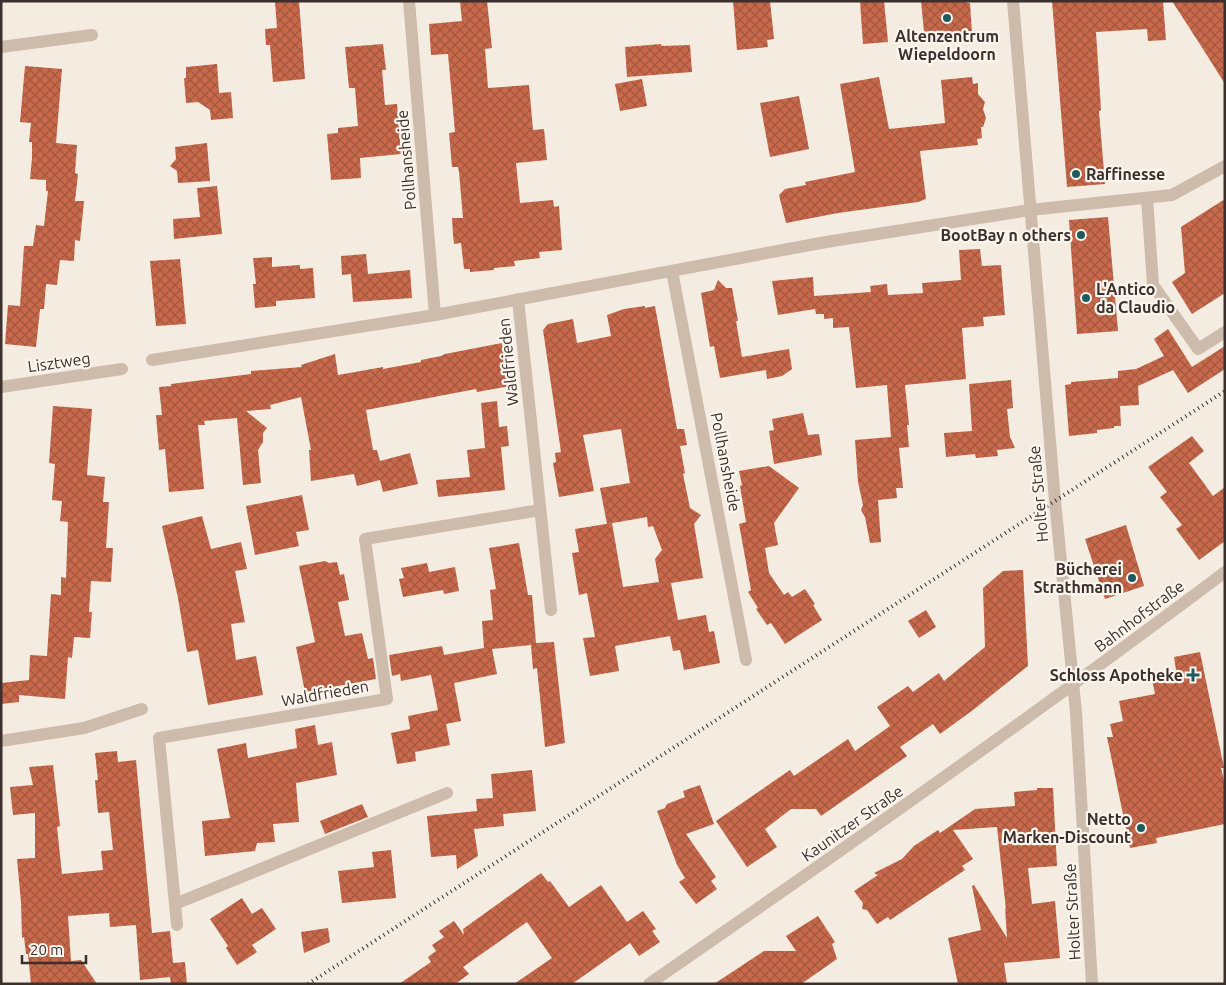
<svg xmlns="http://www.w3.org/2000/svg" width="1226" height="985" font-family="Ubuntu,sans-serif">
<defs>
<pattern id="building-cross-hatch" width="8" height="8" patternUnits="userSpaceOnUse" patternTransform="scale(1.25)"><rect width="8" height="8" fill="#c8694b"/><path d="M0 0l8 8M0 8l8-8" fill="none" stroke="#a4573f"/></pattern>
</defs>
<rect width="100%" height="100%" fill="#f4ebe1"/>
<g fill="url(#building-cross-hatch)">
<path d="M275,1H299L305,79L273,82L270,45H266L265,29L277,28Z"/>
<path d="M460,1H487L492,48L485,49L488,88L529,85L533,130L544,129L547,160L516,163L520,203L553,200L554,207L559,206L562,250L539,252L540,258L514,261L515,266L494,268V270L470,272V269H464L461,243L454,244L453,235L452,218H463L459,172L458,167H452L449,133L455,132L448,54L431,55L429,24L462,21Z"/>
<path d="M733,1H770L774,39L767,40L768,47L737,50Z"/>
<path d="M860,1H884L888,42L863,44Z"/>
<path d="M921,1H967V3H970L972,33L952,35V39L925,42Z"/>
<path d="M1052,1H1163L1166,40L1148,41L1147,29L1096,32L1101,110L1099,111L1105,184L1067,187Z"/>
<path d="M1172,1H1225V84L1203,49Z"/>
<path d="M383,44L386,70H382L385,105L397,104L401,154L360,158L361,178L331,180L327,134L338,133V128L358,126L355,88H349L345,47Z"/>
<path d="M661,44L662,46L690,45L692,72L627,77L625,47Z"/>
<path d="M217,64L219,93L231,92L233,118L211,120L210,110L198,102L186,103L184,78H186V67Z"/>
<path d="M25,66L62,69L56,143L77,145L75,173L78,174L75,201H84L80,241L75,240L74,261L60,260L57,285L46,284L44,309H40L36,347L5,344L8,305L20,306L24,246H33L36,225L44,226L48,191H46V180L30,179L32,158V142H29L31,123L20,122Z"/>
<path d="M879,77L889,129L945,123L941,80L972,77L973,84L978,83V94L985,102L983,109L986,118L983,127H981L982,138L977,139L978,145L920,151L926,199L918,202L838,213L786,223L779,195L785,189L806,185L805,182L855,172L840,84Z"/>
<path d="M642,79L647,106L620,111L615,84Z"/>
<path d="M799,96L809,149L770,157L760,103Z"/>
<path d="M207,143L210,181L178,183L177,171L170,166L176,159L175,147Z"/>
<path d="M217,186L222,234L174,239L173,219L200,217L197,188Z"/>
<path d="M1225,199V293L1192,314L1172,282L1185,273L1181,227Z"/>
<path d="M1108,217L1118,331L1077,334L1069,220Z"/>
<path d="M980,249L982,266L1001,265L1005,315L983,317L984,326L962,328L966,379L905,385L909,425H907L909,447L899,448L903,488H896L897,498L878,500L881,542L870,543L865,517L861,510L863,505L858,482L855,440L891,437L887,385L856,388L849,327L833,328V318L824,319V314H816L815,309L778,315L772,281L813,277L814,296L871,292L870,286L887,284L888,295L923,293L922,283L961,280L959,250Z"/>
<path d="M366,254L368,274L410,270L412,298L353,302L351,274L342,275L341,256Z"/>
<path d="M272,257V267L300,265V269L313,268L315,298L276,301V306L255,308L253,284H256L253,258Z"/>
<path d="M180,259L186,324L156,326L150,261Z"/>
<path d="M718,280L726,288H732L738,321H736L742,357L789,349L792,369L782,376L767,379L766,370L720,378L714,346L710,347L701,293L714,290Z"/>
<path d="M645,306V308L655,306L677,429H684L687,445L680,446L685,473L683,474L690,508L701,515L694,524L703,578L671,583L678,620L706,615L709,632L714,631L720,663L684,670L680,650L673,651L670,636L615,646L619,671L590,676L583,638L595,637L587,593L579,595L572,553L579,552L575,529L612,523L623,587L659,582L655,559L662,550L653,526L648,527L647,517L607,524L600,488L630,483L621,429L583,435L594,491L559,497L553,463L556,462L555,453L561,452L543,330L548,324L573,319L577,343L611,336L607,315L624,309Z"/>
<path d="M1168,329L1192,367L1225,346V369L1188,393L1173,370L1138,386L1139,405L1120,406L1121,426H1114V428L1097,430V433L1069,436L1065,385L1071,384V382L1118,378V371L1136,369L1164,356L1154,339Z"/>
<path d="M502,343L507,369L511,368L515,385L477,392L476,389L366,410L373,450H377L380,461L410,453L418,484L383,492L380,480L357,486L354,474L311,481L309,450H311L301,397L270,405L271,409L246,411L267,428L263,433V442L258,450L261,483L243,485L237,418L204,421L205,425H198L204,489L169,492L165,449L159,450L156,415H162L159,387L171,386V384L251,374V371L302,367L301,365L335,354L338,375L383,367V369L421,362V360L441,356L445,354Z"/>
<path d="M1011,380L1013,408L1007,409L1010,437L1015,448L997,450L998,456L976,458L975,454L946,457L944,433L972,431L969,384Z"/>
<path d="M497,401L499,427L507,426L509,446L501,447L505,490L438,497L436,480L470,477L467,450L485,448L481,403Z"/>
<path d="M53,406L92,409L87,475L105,477L103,502H109L106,548H113L111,582L91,581L89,612H92L90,638L74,637L72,658L68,657L65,699L19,695V702L1,704V683L29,680L30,655L47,656L51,594L61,595V577L66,578L68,522L60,521L62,501L52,500L55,464L49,463Z"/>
<path d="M803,413L808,435L819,434L822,455L774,464L769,431L774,430L772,419Z"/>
<path d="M1192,436L1204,451L1189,463L1213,496L1225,487V541L1199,560L1176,529L1182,525L1160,497L1167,492L1148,467Z"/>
<path d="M769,466L799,488L774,523L778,545L765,548L769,573L784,595L788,592L792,597L805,589L815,604L813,605L822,620L785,644L771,623L767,625L756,609L758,608L748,592L751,590L739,524L746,522L740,486L742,485L739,471Z"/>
<path d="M302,495L309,530L296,532L299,546L255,555L246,506Z"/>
<path d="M202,516L211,549L241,542L247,569L235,571L245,622L231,624L236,660L256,656L263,695L208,705L198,650L187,652L178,598L162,526Z"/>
<path d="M1126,525L1144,586L1105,599L1085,539Z"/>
<path d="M519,543L528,595H532L536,643L554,642L565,743L545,747L537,668L533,669L531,645L492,649L497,674L454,683L461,721L446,724L450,745L415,752L416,761L397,764L391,733L410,729L408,716L438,710L431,675L401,681L400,674L392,676L389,655L442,646L444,655L484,648L482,621L493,620L490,590L496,589L489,548Z"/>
<path d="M325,561L329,563L337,562L340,575L344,574L349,600L338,602L345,636L362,633L368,659L373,658L376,679L305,692L296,647L315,642L299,566Z"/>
<path d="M427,563L429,572L455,567L459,591L444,594L443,590L403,597L399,579L404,578L401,568Z"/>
<path d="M1023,570L1028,666L973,710L940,734L933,724L900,747L907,756L821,816L816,809H791L765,829L777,847L747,867L716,821L790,770L794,776L848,739L855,751L890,726L877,707L908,686L913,692L939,673L944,681L985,647L983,588L1003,571Z"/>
<path d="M926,610L936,627L919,638L908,621Z"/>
<path d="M1200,652L1224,768H1221L1225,785V824L1156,838L1157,843L1130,848L1107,737H1113L1110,724L1123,721L1119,701L1155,694L1151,675L1176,670L1174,657Z"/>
<path d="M315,725L318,745L332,742L337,775L296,783L299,822L273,824L275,842L257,843L255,851L205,856L202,821L230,818L217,749L246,743L248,758L297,748L295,729Z"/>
<path d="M117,751L118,762L136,760L152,933L170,931L173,963L185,962L187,984H171L170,977L140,980L136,925L110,927L109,913L68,916L71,961L81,960L97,984H31L28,954H26L24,937L22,938L21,902L17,859L35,858V813L13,815L10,787L33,785L29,767L53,765L60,826L57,827L62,874L103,870L101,851L113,850L109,812L98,813L95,780H98L95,753Z"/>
<path d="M532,770L536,811L503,814L504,826L474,829L478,856L457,869L456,855L431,857L427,816L477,811L476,799L493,798L491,774Z"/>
<path d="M700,785L714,824L686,834L716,877L711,881L717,889L696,904L679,882L685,878L677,865L657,811L665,808L667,804L685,797L683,791Z"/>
<path d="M1037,788H1053L1057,866L1028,868L1032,904L1055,901L1060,958L1004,963L1007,984H958L948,938L981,930L972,886L974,885L1007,938L1005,907L1006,910L997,827L953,830L973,859L962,866L965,870L890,920L888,917L877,924L867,910L862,909L863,903L854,891L878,875L874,873L902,859L914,846L938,830L940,833L975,809L1015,806L1014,792L1037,790Z"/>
<path d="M362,804L368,817L325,834L320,821Z"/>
<path d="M391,850L396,898L342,903L338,871L374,867L372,852Z"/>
<path d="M541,873L548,882L550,881L569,907L601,885L627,922L643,911L656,929L652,931L660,942L639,956L630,943L572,984H514L552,958L527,922L463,967L469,974L455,984H399L431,962L428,957L436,951L432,945L444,937L439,931L454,921L464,935L463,929Z"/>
<path d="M242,898L252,914L262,908L276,929L252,945L257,952L237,965L226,948L228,946L210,919Z"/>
<path d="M818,916L835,942L832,944L837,959L801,984H714L764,951H796L786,936Z"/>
<path d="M328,928L330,942L304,953L301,932Z"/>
</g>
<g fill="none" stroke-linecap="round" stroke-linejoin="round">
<g stroke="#cdbbac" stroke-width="12">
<path d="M409,1L435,315L826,242L1030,210L1172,195L1225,166"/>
<path d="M1013,1L1055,501L1076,712L1092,984"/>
<path d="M1,47L92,35"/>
<path d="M1147,198L1153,285L1198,349L1225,332"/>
<path d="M672,271L746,660"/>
<path d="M518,299L551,610"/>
<path d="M152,360L435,315"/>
<path d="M1,387L122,369"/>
<path d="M1,741L84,728L142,709"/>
<path d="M175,904L447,793"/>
<path d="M177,925L159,738L387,699L365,539L540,510"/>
<path d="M649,984C843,850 1036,714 1225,572"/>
</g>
<path stroke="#3b302b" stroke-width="4" stroke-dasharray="1 4" stroke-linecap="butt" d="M308,984L1225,391"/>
</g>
<g fill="#1f5a5e" stroke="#fbf5ee" stroke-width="2">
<circle cx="947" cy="18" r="5"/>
<circle cx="1076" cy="174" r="5"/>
<circle cx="1081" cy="235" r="5"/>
<circle cx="1086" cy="298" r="5"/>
<circle cx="1132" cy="578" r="5"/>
<path d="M1190.5 667.5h5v5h5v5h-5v5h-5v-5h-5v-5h5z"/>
<circle cx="1141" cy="828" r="5"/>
</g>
<g text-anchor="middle" stroke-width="4.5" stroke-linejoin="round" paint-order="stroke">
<g font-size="16" font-weight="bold" fill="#3b302b" stroke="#fbf5ee" text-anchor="end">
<text x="947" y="42" text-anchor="middle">Altenzentrum<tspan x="947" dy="18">Wiepeldoorn</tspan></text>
<text x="1086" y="180" text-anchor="start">Raffinesse</text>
<text x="1071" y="241">BootBay n others</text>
<text x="1096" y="295" text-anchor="start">L'Antico<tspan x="1096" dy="18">da Claudio</tspan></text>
<text x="1122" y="575">Bücherei<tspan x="1122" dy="18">Strathmann</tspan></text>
<text x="1183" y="681">Schloss Apotheke</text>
<text x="1131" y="825">Netto<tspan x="1131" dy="18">Marken-Discount</tspan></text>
</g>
<g font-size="16" fill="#3b302b" stroke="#fbf5ee">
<text transform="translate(406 160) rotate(-95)" y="6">Pollhansheide</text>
<text transform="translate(59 362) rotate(-8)" y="6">Lisztweg</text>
<text transform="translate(508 362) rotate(-96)" y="6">Waldfrieden</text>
<text transform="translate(726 462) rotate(79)" y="6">Pollhansheide</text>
<text transform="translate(1038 494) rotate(-95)" y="6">Holter Straße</text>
<text transform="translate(1139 616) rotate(-37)" y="6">Bahnhofstraße</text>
<text transform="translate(325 693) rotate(-10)" y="6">Waldfrieden</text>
<text transform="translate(852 823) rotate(-35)" y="6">Kaunitzer Straße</text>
<text transform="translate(1072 912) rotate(-93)" y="6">Holter Straße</text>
</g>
</g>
<rect width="1226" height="985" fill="none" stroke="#3b302b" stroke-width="5"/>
<path d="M22 955v8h64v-8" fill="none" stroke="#3b302b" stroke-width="2.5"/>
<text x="30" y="955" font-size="15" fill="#3b302b" stroke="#fbf5ee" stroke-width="4" paint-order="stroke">20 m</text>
</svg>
